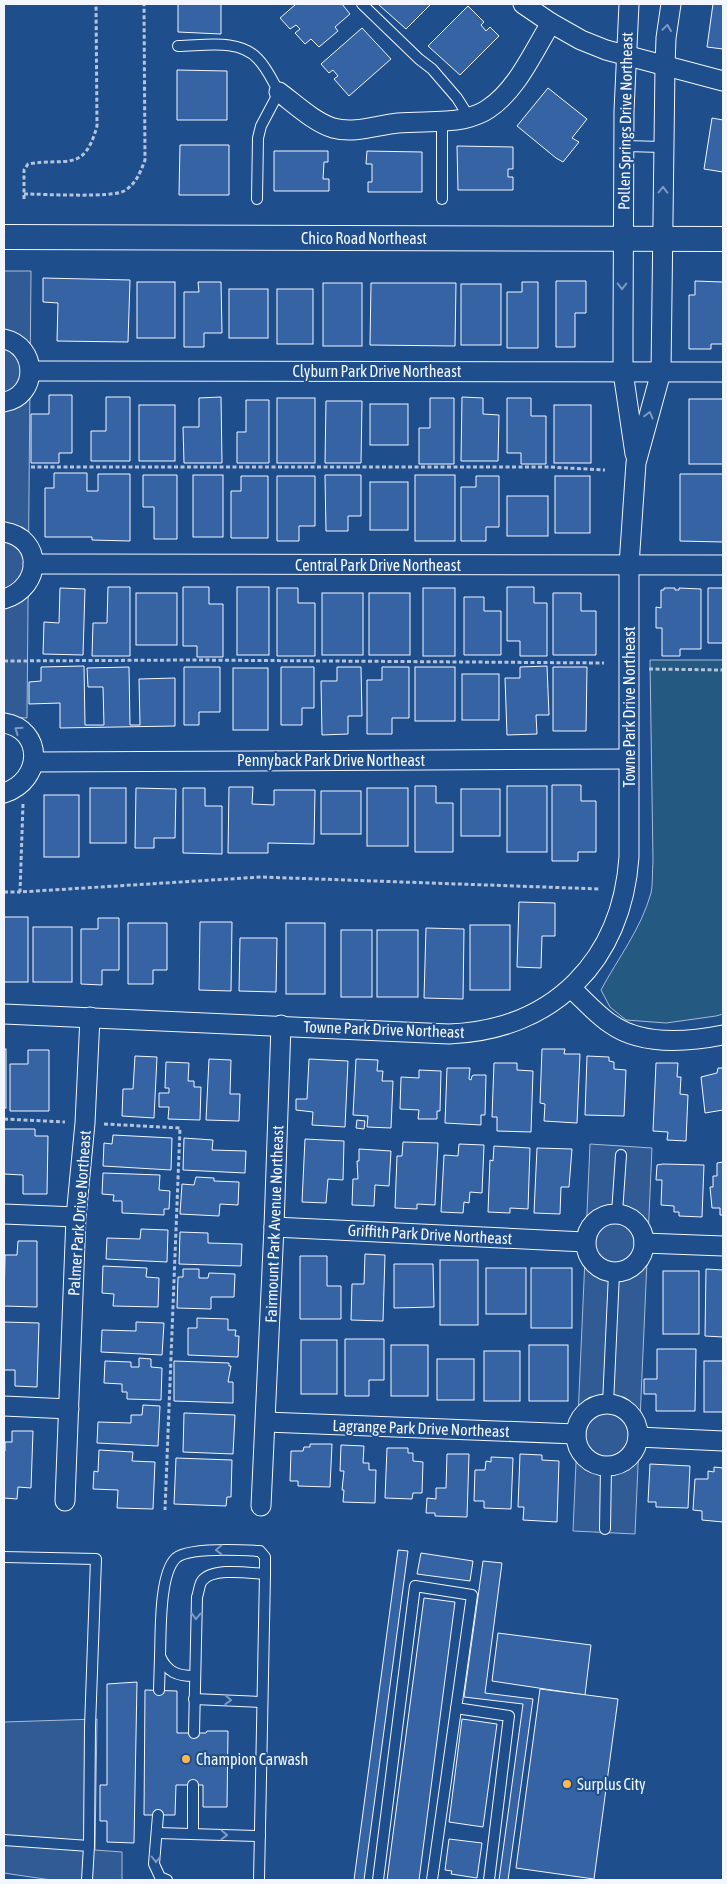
<svg xmlns="http://www.w3.org/2000/svg" width="727" height="1884" font-family="'Asap Condensed',sans-serif">
<rect width="100%" height="100%" fill="#1f4e8c"/>
<path fill="#245a82" stroke="#a8bbd7" d="M650,660H723V1014L716,1016L666,1023L626,1020L610,1007L601,990C618,958 641,929 651,893C653,884 652,872 653,862Z"/>
<g fill="#305b95" stroke="#a8bbd7">
<path d="M4,271H31L27,718L4,717Z"/>
<path d="M590,1144L652,1148L635,1534L573,1531Z"/>
<path d="M97,1719L95,1850L122,1852V1880H51L4,1873V1722Z"/>
</g>
<g fill="#3563a3" stroke="#f2f6ff">
<path d="M178,4H221V34L178,32Z"/>
<path d="M296,4H342L350,14L335,27L338,31L319,47L311,39L305,44L295,33L300,29L296,25L290,29L280,18Z"/>
<path d="M378,4H431L406,29Z"/>
<path d="M713,4H723V49L707,47Z"/>
<path d="M468,6L484,22L481,25L486,31L490,27L499,36L460,75L428,46Z"/>
<path d="M362,28L391,59L349,96L334,79L338,76L333,70L329,73L321,64Z"/>
<path d="M177,70L227,71V120H177Z"/>
<path d="M548,88L587,119L572,138L579,142L563,162L556,158L517,126Z"/>
<path d="M712,118L723,120V172L704,169Z"/>
<path d="M180,145H229V195H179Z"/>
<path d="M457,146L513,147V169H508V177H513V190H458Z"/>
<path d="M274,151H328V162H324L323,179H329V191H274Z"/>
<path d="M367,151L422,152V192H368V182H372V164H366Z"/>
<path d="M43,278L130,280L128,342L57,341L58,303L43,302Z"/>
<path d="M556,281H586V313H575V347H556Z"/>
<path d="M695,281L723,282V344H711V349H689V295H695Z"/>
<rect x="137" y="282" width="38" height="56"/>
<path d="M198,282H221L222,333H204V347H184V292H199Z"/>
<path d="M522,282H538V348H507V292H522Z"/>
<rect x="323" y="283" width="39" height="63"/>
<path d="M371,283H456L455,346L370,345Z"/>
<rect x="461" y="284" width="40" height="61"/>
<rect x="229" y="289" width="39" height="49"/>
<rect x="277" y="289" width="36" height="55"/>
<path d="M49,395H72V453H59V463H31V414H49Z"/>
<path d="M106,397H130V461H91V431H106Z"/>
<path d="M221,397L222,463H184L183,427H199V398Z"/>
<path d="M462,397L483,398V414L499,415L498,461H461Z"/>
<rect x="277" y="398" width="38" height="65"/>
<path d="M430,398H454V464H419V428H430Z"/>
<path d="M507,398H531V416H546V464H521V453H507Z"/>
<rect x="689" y="399" width="34" height="65"/>
<path d="M246,400H269V463H237V432H246Z"/>
<path d="M326,401H362L361,463H325Z"/>
<rect x="370" y="404" width="38" height="41"/>
<rect x="139" y="405" width="36" height="56"/>
<rect x="554" y="405" width="37" height="58"/>
<path d="M54,473H87V491H98V474H130V541L92,540V537H45V488H54Z"/>
<path d="M680,474H723V542L680,541Z"/>
<path d="M143,475H177V539H154V507H143Z"/>
<rect x="193" y="475" width="30" height="62"/>
<path d="M325,475H361V516H348V531H326Z"/>
<rect x="415" y="475" width="40" height="66"/>
<path d="M241,476H268V538H231V491H241Z"/>
<path d="M277,476H315V526H299V541H277Z"/>
<path d="M476,476H499V527H486V541H461V487H476Z"/>
<rect x="555" y="476" width="35" height="57"/>
<rect x="370" y="482" width="38" height="48"/>
<rect x="507" y="496" width="41" height="40"/>
<path d="M108,587H130V656H92L93,623H107Z"/>
<path d="M183,587H209V604H223V657H197V646H183Z"/>
<rect x="237" y="587" width="32" height="68"/>
<path d="M507,587H534V603H547V656H520V641H507Z"/>
<path d="M60,588L85,589L83,655L43,654L44,622L59,623Z"/>
<path d="M277,588H298V603H315V656H277Z"/>
<rect x="423" y="588" width="32" height="68"/>
<path d="M664,588H675V590H679V588L701,589V649H680V656H662V628H656V607L661,608V590H664Z"/>
<path d="M708,588H723V654V643H708Z"/>
<rect x="136" y="593" width="41" height="52"/>
<rect x="322" y="593" width="41" height="62"/>
<rect x="369" y="593" width="41" height="62"/>
<path d="M553,593H581V611H596V655H553Z"/>
<path d="M464,597H484V611H501V655H464Z"/>
<path d="M84,666L85,725H104L103,687H88L87,668L129,667L130,725H140L139,679L175,678V726L60,728V703L29,704V682L41,681V667Z"/>
<path d="M547,666L549,715H536L537,734L507,735L505,678H520V667Z"/>
<path d="M184,667H220V712H199V725H184Z"/>
<path d="M281,667H314V708H302V725H281Z"/>
<path d="M337,667H361L362,716H348V734L322,735L321,681H337Z"/>
<path d="M382,667H409V718H392V734H367V680H382Z"/>
<rect x="415" y="667" width="40" height="54"/>
<path d="M553,667H587L586,731H553Z"/>
<rect x="233" y="668" width="35" height="62"/>
<rect x="462" y="674" width="37" height="46"/>
<path d="M552,785H581V801H596V852H578V861H552Z"/>
<path d="M415,786H436V803H453V852H415Z"/>
<rect x="507" y="786" width="40" height="66"/>
<path d="M229,787H253L252,804L274,805V790H315L314,844L268,843V853H228Z"/>
<rect x="90" y="788" width="36" height="55"/>
<path d="M136,788L176,789L175,838H154V848H135Z"/>
<path d="M183,788H205V806H222V854L183,853Z"/>
<rect x="367" y="788" width="41" height="58"/>
<rect x="461" y="789" width="39" height="47"/>
<rect x="321" y="791" width="40" height="43"/>
<rect x="44" y="795" width="35" height="62"/>
<path d="M519,902L555,903V936H542L541,968L517,967Z"/>
<rect x="4" y="917" width="24" height="65"/>
<path d="M98,918H119V970H102V985L81,984V929H98Z"/>
<path d="M200,922H232L231,991L199,990Z"/>
<path d="M128,923H167V970H153V984H128Z"/>
<rect x="286" y="923" width="39" height="71"/>
<rect x="470" y="925" width="40" height="65"/>
<rect x="33" y="927" width="39" height="55"/>
<path d="M426,928L464,929L463,999L424,998Z"/>
<rect x="341" y="930" width="31" height="67"/>
<rect x="377" y="930" width="41" height="67"/>
<path d="M240,938H277L276,992L239,991Z"/>
<rect x="4" y="1049" width="2" height="59"/>
<path d="M542,1049H565L564,1054H580L577,1123L544,1121L545,1104L540,1103Z"/>
<path d="M28,1050H49V1111H10V1064H28Z"/>
<path d="M135,1056L157,1057L154,1118L122,1116L123,1089H133Z"/>
<path d="M587,1056L609,1057V1061L614,1062V1069L626,1070L624,1116L585,1115Z"/>
<path d="M209,1059L231,1060L230,1094H240L239,1121L206,1120Z"/>
<path d="M309,1059L348,1061L345,1127L312,1125L313,1112L296,1110V1099H307Z"/>
<path d="M356,1059L378,1060L377,1071H383L382,1081H393L391,1128L367,1127L368,1116L353,1115Z"/>
<path d="M166,1062L189,1063L188,1081H194V1087H201L200,1120L168,1119L169,1107H159V1093H169V1088H165Z"/>
<path d="M494,1063H517V1070L533,1071L531,1132L497,1131V1117H492Z"/>
<path d="M656,1063H678L677,1077H681L680,1094L688,1095L686,1141L667,1140L668,1132L653,1131Z"/>
<path d="M447,1068H470L469,1079L471,1080L472,1076L474,1075H486L485,1115H481V1125L445,1123Z"/>
<path d="M718,1068H723V1110L705,1113L701,1077L717,1073Z"/>
<path d="M419,1070L441,1071L440,1111H437V1119H418L419,1110L400,1109L401,1077L419,1078Z"/>
<path d="M357,1120L365,1121L364,1129L356,1128Z"/>
<path d="M4,1129H35V1136H48L47,1194H23V1175L4,1174Z"/>
<path d="M113,1135L172,1138L171,1170L103,1166L104,1143L112,1144Z"/>
<path d="M184,1138L213,1140L212,1150L246,1151L245,1173L183,1170Z"/>
<path d="M305,1139L344,1141L343,1180L328,1179L326,1203L302,1202Z"/>
<path d="M403,1142L438,1143L435,1205L417,1204V1209L395,1208L397,1156H402Z"/>
<path d="M459,1144L484,1145L482,1193L470,1192L469,1203L464,1202L463,1213L441,1212L444,1155L458,1156Z"/>
<path d="M494,1146L530,1148L528,1209L510,1208V1213L488,1212L490,1160L493,1161Z"/>
<path d="M537,1148L572,1149L569,1187H561L560,1214L534,1213Z"/>
<path d="M359,1149L391,1151L389,1186L375,1185L374,1206L352,1205L353,1179H358L357,1161H359Z"/>
<path d="M723,1162V1215H720V1208H712L710,1187H713V1176H717V1163Z"/>
<path d="M663,1164L704,1165L702,1217L679,1216V1212H674V1206L661,1205L662,1180H656L657,1165Z"/>
<path d="M103,1173L160,1175L159,1190L170,1191L169,1209H164V1215L122,1213V1201H113L114,1195L102,1194Z"/>
<path d="M196,1177L214,1178V1181L239,1182L238,1205L220,1204L219,1216L180,1214L182,1184L194,1185Z"/>
<path d="M141,1229L168,1230L167,1262L106,1259L107,1238L140,1239Z"/>
<path d="M180,1232L208,1233V1243L242,1244L241,1266L179,1264Z"/>
<path d="M18,1241H37V1307L4,1306L5,1255H17Z"/>
<path d="M365,1254L385,1255L383,1321L351,1320L352,1284H364Z"/>
<path d="M300,1256H327V1286H341V1319H300Z"/>
<rect x="440" y="1260" width="38" height="65"/>
<path d="M394,1264H433L434,1307L394,1308Z"/>
<path d="M103,1266L147,1268L146,1277L159,1278L158,1307L113,1306L114,1294L102,1293Z"/>
<rect x="486" y="1268" width="40" height="46"/>
<rect x="531" y="1268" width="41" height="60"/>
<path d="M183,1269H199V1278H208L209,1273L235,1274L234,1297H211V1309L177,1308L178,1277H183Z"/>
<path d="M706,1269L723,1270V1337L705,1336Z"/>
<rect x="663" y="1271" width="36" height="63"/>
<path d="M197,1318L228,1319V1330H236L235,1336H239L238,1357L188,1355V1328H197Z"/>
<path d="M4,1322L39,1323L37,1387L15,1386V1370H4Z"/>
<path d="M136,1322L164,1323L162,1355L101,1352L102,1330L136,1331Z"/>
<path d="M345,1339H384V1380H369V1396H345Z"/>
<rect x="301" y="1340" width="36" height="54"/>
<rect x="391" y="1345" width="37" height="51"/>
<rect x="529" y="1345" width="39" height="56"/>
<path d="M657,1349H696L695,1411H656V1394H644V1379H657Z"/>
<rect x="484" y="1351" width="36" height="50"/>
<path d="M139,1358L151,1359V1367L162,1368L161,1400L127,1399V1392H122V1384L104,1383L105,1361L131,1362V1367H139Z"/>
<rect x="437" y="1359" width="37" height="41"/>
<path d="M174,1361L229,1363V1366H231L228,1382H233V1403L174,1401Z"/>
<rect x="704" y="1361" width="19" height="51"/>
<path d="M143,1405L160,1406L158,1446L97,1443L98,1422L131,1423V1415H142Z"/>
<path d="M184,1413L235,1415L233,1454L183,1452Z"/>
<path d="M12,1431H33L31,1488L18,1487L17,1499L4,1498V1451H5V1442H12Z"/>
<path d="M310,1444H332L330,1487L298,1486V1481H290L291,1451H303L304,1447H310Z"/>
<path d="M341,1445L364,1446L363,1463H369V1470H376L375,1503L343,1502L344,1490H342L344,1471H340Z"/>
<path d="M387,1448H408V1453H413V1461L423,1462L422,1493H413L412,1499L385,1498Z"/>
<path d="M99,1450L133,1452L132,1461L155,1462L153,1509L117,1508L118,1490L93,1489L94,1471L98,1472Z"/>
<path d="M447,1454H469L467,1517L435,1516V1513H426L427,1498L436,1499V1488H446Z"/>
<path d="M520,1454L542,1455V1460L559,1461L557,1522L523,1520L524,1507H518Z"/>
<path d="M491,1457L513,1458L511,1509L484,1508V1501H474L475,1470H485L486,1461L491,1462Z"/>
<path d="M176,1458L232,1460L231,1497H227L226,1506L174,1504Z"/>
<path d="M650,1464L690,1466L688,1508L656,1507V1502H648Z"/>
<path d="M714,1467L723,1468V1522L702,1520V1511L693,1510L695,1479H708V1471L714,1472Z"/>
<path d="M398,1550L408,1551L364,1880H354Z"/>
<path d="M421,1553L473,1561L470,1581L417,1574Z"/>
<path d="M483,1561L502,1563L485,1693L533,1699L508,1880H499L523,1704L464,1697Z"/>
<path d="M424,1598L455,1602L419,1880H387Z"/>
<path d="M498,1633L591,1645L585,1695L492,1681Z"/>
<path d="M137,1682L134,1843L107,1842V1821H100V1785H107V1684Z"/>
<path d="M540,1689L618,1699L594,1879L516,1868Z"/>
<path d="M145,1690L177,1691V1733H206L207,1731H228L227,1807H203V1785H176L175,1815H144Z"/>
<path d="M462,1719L497,1724L483,1827L449,1822Z"/>
<path d="M449,1839L482,1843L477,1878L451,1874L452,1871L445,1870Z"/>
</g>
<g fill="none" stroke-linecap="round" stroke-linejoin="round">
<g stroke="#f2f6ff" stroke-width="12">
<g id="service">
<path d="M362,4L419,59L432,69L457,98L469,117"/>
<path d="M178,46C203,46 239,38 258,59C267,68 273,82 279,92L261,126L258,138L257,199"/>
<path d="M624,146L663,147"/>
<path d="M442,199V120"/>
<path d="M617,1213L621,1155"/>
<path d="M608,1404L614,1273"/>
<path d="M605,1529L606,1466"/>
<path d="M4,1557L96,1559L90,1727L89,1846"/>
<path d="M194,1676C177,1676 167,1672 160,1656C161,1632 159,1574 176,1558C189,1547 243,1550 260,1551L265,1557V1574L259,1880"/>
<path d="M159,1690L160,1657"/>
<path d="M194,1699L262,1702"/>
<path d="M456,1708L509,1716L489,1880"/>
<path d="M194,1733L197,1597C199,1592 199,1585 202,1581C212,1567 249,1573 265,1574"/>
<path d="M158,1815L154,1864L160,1877L167,1880"/>
<path d="M158,1833L260,1836"/>
<path d="M193,1834V1785"/>
<path d="M4,1840L89,1846L87,1880"/>
<path d="M378,1880L415,1586L472,1595L432,1880"/>
</g>
</g>
<g stroke="#f2f6ff" stroke-width="21">
<g id="minor">
<path d="M523,4L551,23L581,40L606,50L723,81"/>
<path d="M629,4L624,111L623,333V372L635,454"/>
<path d="M279,92C295,104 314,122 333,128C355,134 377,125 398,123C419,121 442,123 463,119C471,117 481,114 488,109C517,90 533,52 551,23"/>
<path d="M4,339C38,346 39,396 4,402"/>
<path d="M31,371L723,372"/>
<path d="M4,532C43,538 43,587 4,599"/>
<path d="M33,564L723,565"/>
<path d="M4,723C43,729 44,780 4,793"/>
<path d="M34,762L628,759"/>
<path d="M571,988C584,1000 597,1015 611,1024C642,1046 688,1042 723,1035"/>
<path d="M4,1014L449,1034C554,1030 622,960 629,857V565L636,463L661,372L665,67L666,38L671,4"/>
<circle cx="615" cy="1243" r="29"/>
<path d="M4,1214L76,1217"/>
<path d="M274,1227L585,1242"/>
<path d="M644,1243L723,1246"/>
<circle cx="607" cy="1435" r="31"/>
<path d="M4,1406L69,1409"/>
<path d="M266,1422L576,1434"/>
<path d="M638,1437L723,1441"/>
<path d="M65,1501L76,1217L85,1123L90,1017"/>
<path d="M261,1506L274,1227L281,1025"/>
</g>
</g>
<g stroke="#f2f6ff" stroke-width="26">
<path id="tertiary" d="M4,237L723,239"/>
</g>
<g stroke="#b3c4dc" stroke-width="3" stroke-dasharray="4 2.5" stroke-linecap="butt">
<path d="M24,194C43,194 111,198 124,191C136,184 140,173 145,160L144,4"/>
<path d="M24,199V170L28,164C66,157 84,174 97,126L96,4"/>
<path d="M31,467H549L605,470"/>
<path d="M4,661L193,660L604,663"/>
<path d="M649,669L723,670"/>
<path d="M23,804L20,892L261,877L600,889"/>
<path d="M4,892H20"/>
<path d="M4,1119L65,1122"/>
<path d="M104,1124L180,1128L165,1510"/>
</g>
<use href="#service" stroke="#1f4e8c" stroke-width="10"/>
<use href="#minor" stroke="#1f4e8c" stroke-width="19"/>
<use href="#tertiary" stroke="#1f4e8c" stroke-width="24"/>
</g>
<defs><path id="oneway-chevron" d="M-2-3.5L2.5 0L-2 3.5" fill="none" stroke-width="1.6" stroke-linecap="round" stroke-linejoin="round" transform="scale(1.25)"/></defs>
<g stroke="#7e9ac0">
<use href="#oneway-chevron" transform="translate(667 28) rotate(-82)"/>
<use href="#oneway-chevron" transform="translate(663 190) rotate(-89)"/>
<use href="#oneway-chevron" transform="translate(622 286) rotate(90)"/>
<use href="#oneway-chevron" transform="translate(649 415) rotate(-75)"/>
<use href="#oneway-chevron" transform="translate(18 730) rotate(-145)"/>
<use href="#oneway-chevron" transform="translate(219 1550) rotate(179)"/>
<use href="#oneway-chevron" transform="translate(196 1616) rotate(92)"/>
<use href="#oneway-chevron" transform="translate(228 1700) rotate(3)"/>
<use href="#oneway-chevron" transform="translate(224 1835) rotate(2)"/>
<use href="#oneway-chevron" transform="translate(156 1859) rotate(90)"/>
</g>
<g fill="#ffb74d" stroke="#1f4e8c" stroke-width="2">
<circle cx="186" cy="1759" r="5"/>
<circle cx="567" cy="1784" r="5"/>
</g>
<g text-anchor="middle" stroke-width="4" stroke-linejoin="round" paint-order="stroke">
<g font-size="16" fill="#f2f6ff" stroke="#1f4e8c">
<text transform="translate(625 121) rotate(-89)" y="6">Pollen Springs Drive Northeast</text>
<text x="364" y="244">Chico Road Northeast</text>
<text x="377" y="377">Clyburn Park Drive Northeast</text>
<text x="378" y="571">Central Park Drive Northeast</text>
<text transform="translate(629 707) rotate(-90)" y="6">Towne Park Drive Northeast</text>
<text x="331" y="766">Pennyback Park Drive Northeast</text>
<text transform="translate(384 1029) rotate(2)" y="6">Towne Park Drive Northeast</text>
<text transform="translate(79 1213) rotate(-86)" y="6">Palmer Park Drive Northeast</text>
<text transform="translate(274 1224) rotate(-88)" y="6">Fairmount Park Avenue Northeast</text>
<text transform="translate(430 1234) rotate(3)" y="6">Griffith Park Drive Northeast</text>
<text transform="translate(421 1428) rotate(2)" y="6">Lagrange Park Drive Northeast</text>
</g>
<g font-size="16" fill="#f2f6ff" stroke="#1f4e8c" text-anchor="start">
<text x="196" y="1765">Champion Carwash</text>
<text x="577" y="1790">Surplus City</text>
</g>
</g>
<rect width="727" height="1884" fill="none" stroke="#f2f6ff" stroke-width="10"/>
</svg>
